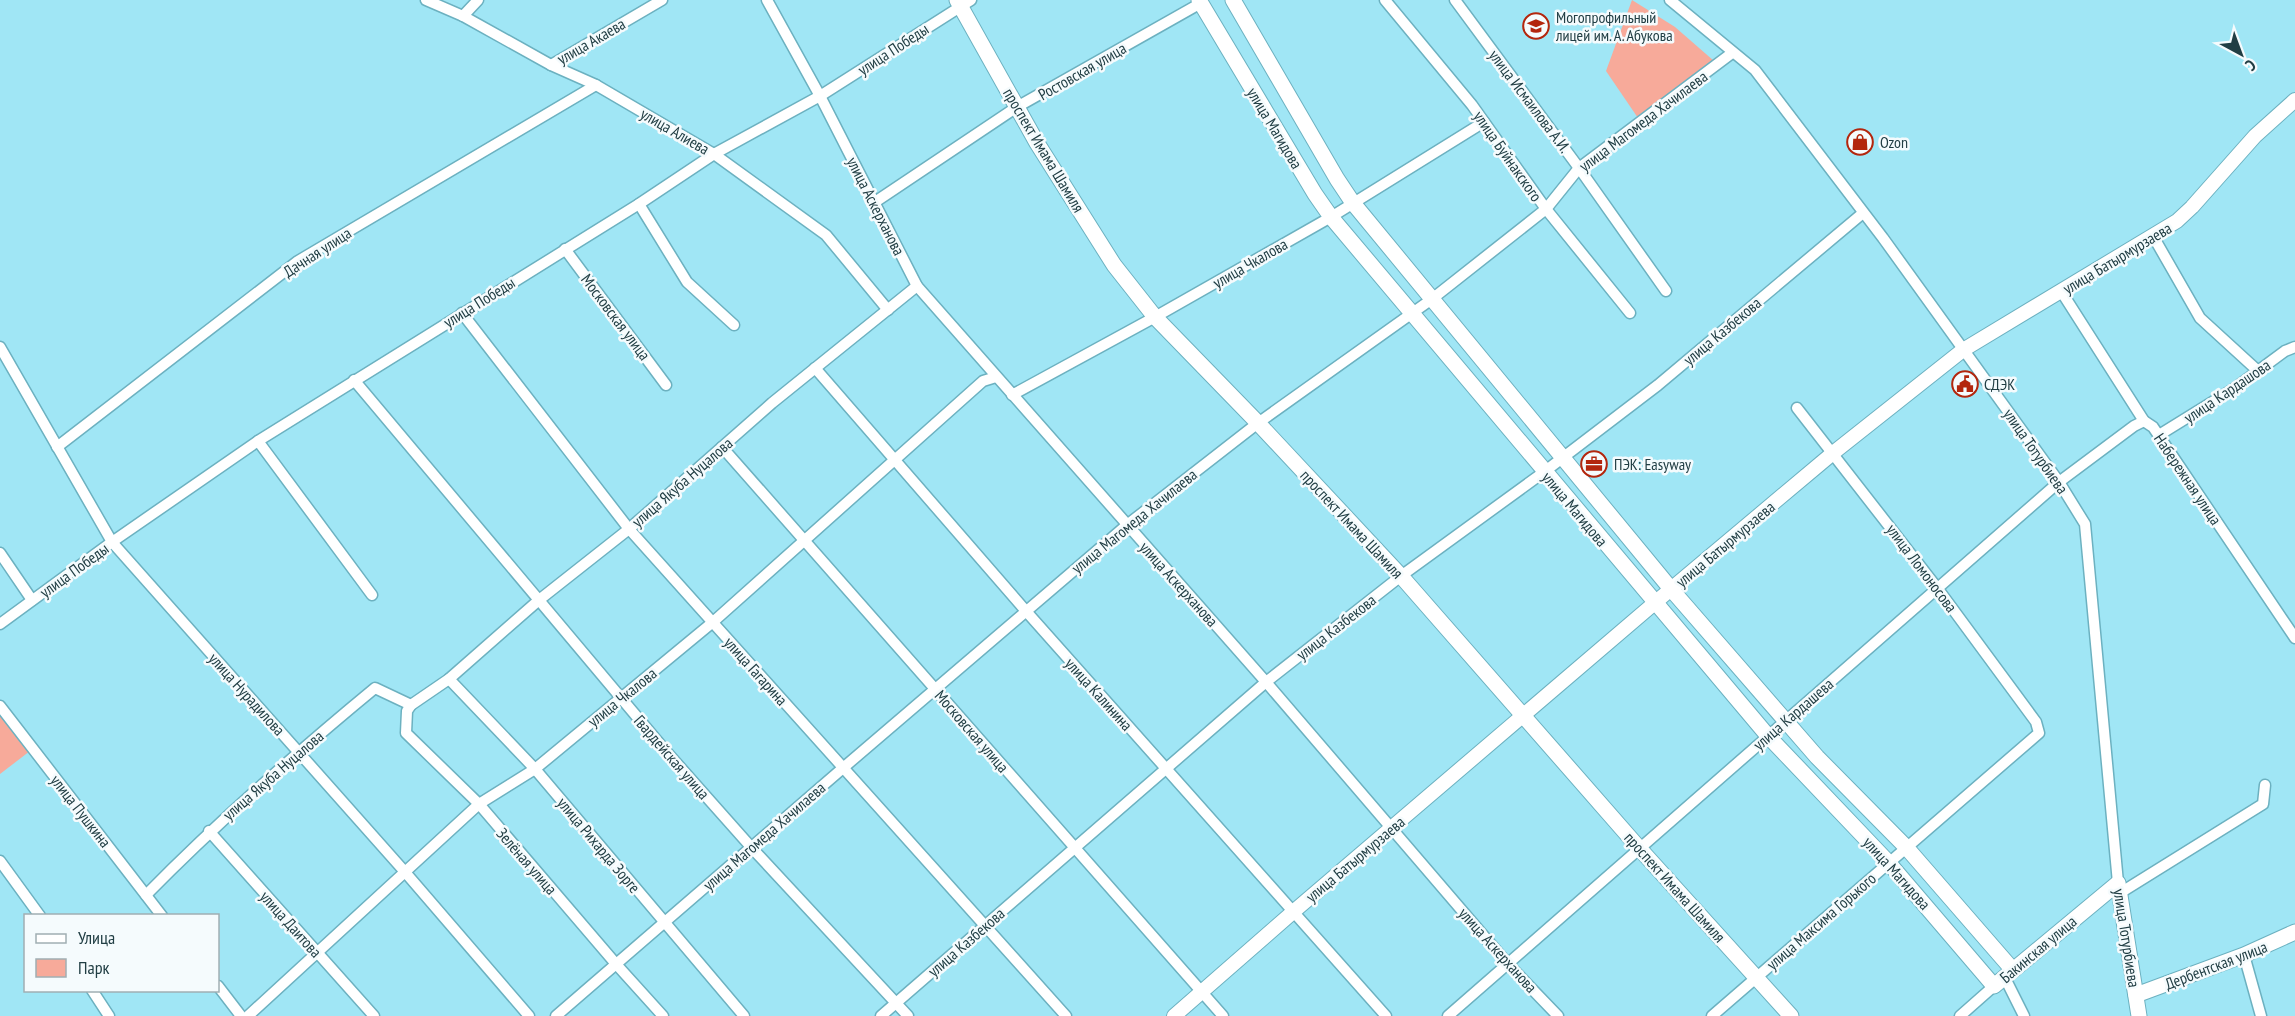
<svg xmlns="http://www.w3.org/2000/svg" width="2295" height="1016" font-family="'PT Sans Narrow',sans-serif">
<rect width="100%" height="100%" fill="#a0e6f5"/>
<g fill="#f7aa9a">
<path d="M1632,0L1675,27L1714,61L1638,118L1606,71Z"/>
<path d="M0,714L30,751L0,774Z"/>
</g>
<g fill="none" stroke-linecap="round" stroke-linejoin="round">
<g stroke="#6cb1c0" stroke-width="13">
<g id="minor">
<path d="M426,0L463,16L551,65L596,85L714,154L826,235L888,310"/>
<path d="M767,0L820,96L917,286L1266,682L1507,963L1558,1016"/>
<path d="M1385,0L1472,105L1546,209L1630,313"/>
<path d="M1455,0L1579,168L1666,291"/>
<path d="M1670,0L1755,70L1883,238L2059,482L2085,524L2118,883"/>
<path d="M463,16L478,0"/>
<path d="M551,65L662,0"/>
<path d="M875,202L1017,107L1201,3"/>
<path d="M639,204L687,282L734,325"/>
<path d="M2153,236L2200,318L2258,371"/>
<path d="M565,249L666,385"/>
<path d="M2061,291L2144,421L2153,427L2295,638"/>
<path d="M462,313L629,529L1066,1016"/>
<path d="M0,347L112,542L405,872L529,1016"/>
<path d="M815,368L1025,610L1386,1016"/>
<path d="M354,380L664,749L751,847L908,1016"/>
<path d="M1012,395L1155,317L1331,217L1484,122"/>
<path d="M2159,435L2235,388L2285,351L2295,347"/>
<path d="M258,441L372,595"/>
<path d="M57,447L298,261L596,85"/>
<path d="M722,447L1223,1016"/>
<path d="M0,553L32,600"/>
<path d="M0,624L112,542L258,441L639,204L714,154L820,96L971,0"/>
<path d="M449,679L535,769L744,1016"/>
<path d="M0,706L162,916"/>
<path d="M209,831L374,1016"/>
<path d="M0,861L40,916"/>
<path d="M2120,893L2263,804L2265,785"/>
<path d="M146,895C219,821 295,754 375,688L411,705"/>
<path d="M2244,955L2261,1016"/>
<path d="M2004,976L2024,1016"/>
<path d="M218,986L241,1016"/>
<path d="M92,990L109,1016"/>
<path d="M248,1016L479,804L535,769L713,622L983,381L996,377"/>
<path d="M556,1016L843,768L1127,525L1258,423L1432,299L1546,209L1579,168L1732,53"/>
<path d="M663,1016L616,964L479,804L406,733L407,711L411,705L449,679L539,600L629,529L772,403L917,286"/>
<path d="M881,1016L1266,682L1401,576L1544,472L1658,385L1863,213"/>
<path d="M1448,1016L2059,482L2134,426L2144,421"/>
<path d="M1712,1016L2039,733L2036,722L1938,589L1797,408"/>
<path d="M1960,1016L1994,986"/>
</g>
</g>
<g stroke="#6cb1c0" stroke-width="16">
<path id="tertiary" d="M1174,1016L1293,912L1671,589L1833,453L1963,350L2177,221L2192,207L2255,136L2295,100"/>
</g>
<g stroke="#6cb1c0" stroke-width="17">
<g id="secondary">
<path d="M957,0L1037,143L1114,265L1155,317L1258,423L1401,576L1639,848L1791,1016"/>
<path d="M1199,0L1315,194L1331,217L1768,736L1888,862L1994,986L2118,883L2139,1016"/>
<path d="M1233,0L1337,179L1353,203L1671,589L1817,757L1906,847L2012,969"/>
<path d="M2136,995L2244,955L2295,932"/>
</g>
</g>
<use href="#minor" stroke="#fff" stroke-width="10"/>
<use href="#tertiary" stroke="#fff" stroke-width="14"/>
<use href="#secondary" stroke="#fff" stroke-width="15"/>
</g>
<defs>
<g id="school-ring" transform="scale(1.35)"><circle r="9.5" fill="#f5fbfd" stroke="#b3260d" stroke-width="1.5"/><path d="M0-5L7-2L0 1L-7-2ZM-4 1L0 2.5L4 1V4Q0 6-4 4Z" fill="#b3260d"/></g>
<g id="shop-ring" transform="scale(1.35)"><circle r="9.5" fill="#f5fbfd" stroke="#b3260d" stroke-width="1.5"/><path d="M-5-2.5h2.3a2.7 3.5 0 0 1 5.4 0H5L5.5 6h-11ZM-1.5-2.5h3a1.5 2.3 0 0 0-3 0Z" fill="#b3260d"/></g>
<g id="civic-ring" transform="scale(1.35)"><circle r="9.5" fill="#f5fbfd" stroke="#b3260d" stroke-width="1.5"/><path d="M-.6-6.5H3V-4.5H.6V-3L4-1V1h2V6H-6V1h2V-1L-.6-3ZM-1.2 2.5V6h2.4V2.5Z" fill="#b3260d"/></g>
<g id="office-ring" transform="scale(1.35)"><circle r="9.5" fill="#f5fbfd" stroke="#b3260d" stroke-width="1.5"/><path d="M-6-3h4V-5.5h4V-3h4V5H-6ZM-1-4.5V-3h2v-1.5ZM-6 0V1H6V0Z" fill="#b3260d"/></g>
</defs>
<g fill-rule="evenodd">
<use href="#school-ring" x="1536" y="26"/>
<use href="#shop-ring" x="1860" y="142"/>
<use href="#civic-ring" x="1965" y="384"/>
<use href="#office-ring" x="1594" y="464"/>
</g>
<g text-anchor="middle" stroke-width="5" stroke-linejoin="round" paint-order="stroke">
<g font-size="16" fill="#213e44" stroke="#f5fbfd" text-anchor="start">
<text x="1556" y="23">Могопрофильный<tspan x="1556" dy="18">лицей им. А. Абукова</tspan></text>
<text x="1880" y="148">Ozon</text>
<text x="1984" y="390">СДЭК</text>
<text x="1614" y="470">ПЭК: Easyway</text>
</g>
<g font-size="16" fill="#213e44" stroke="#f5fbfd">
<text transform="translate(591 41) rotate(-30)" y="6">улица Акаева</text>
<text transform="translate(893 49) rotate(-33)" y="6">улица Победы</text>
<text transform="translate(1082 71) rotate(-30)" y="6">Ростовская улица</text>
<text transform="translate(1530 101) rotate(53)" y="6">улица Исмаилова А.И.</text>
<text transform="translate(1643 121) rotate(-37)" y="6">улица Магомеда Хачилаева</text>
<text transform="translate(1275 128) rotate(59)" y="6">улица Магидова</text>
<text transform="translate(675 131) rotate(30)" y="6">улица Алиева</text>
<text transform="translate(1044 150) rotate(59)" y="6">проспект Имама Шамиля</text>
<text transform="translate(1508 156) rotate(55)" y="6">улица Буйнакского</text>
<text transform="translate(876 206) rotate(63)" y="6">улица Аскерханова</text>
<text transform="translate(317 252) rotate(-33)" y="6">Дачная улица</text>
<text transform="translate(2117 258) rotate(-31)" y="6">улица Батырмурзаева</text>
<text transform="translate(1250 263) rotate(-30)" y="6">улица Чкалова</text>
<text transform="translate(479 302) rotate(-32)" y="6">улица Победы</text>
<text transform="translate(616 317) rotate(53)" y="6">Московская улица</text>
<text transform="translate(1722 331) rotate(-40)" y="6">улица Казбекова</text>
<text transform="translate(2227 391) rotate(-34)" y="6">улица Кардашова</text>
<text transform="translate(2036 451) rotate(55)" y="6">улица Тотурбиева</text>
<text transform="translate(2188 479) rotate(56)" y="6">Набережная улица</text>
<text transform="translate(682 482) rotate(-41)" y="6">улица Якуба Нуцалова</text>
<text transform="translate(1575 509) rotate(50)" y="6">улица Магидова</text>
<text transform="translate(1134 521) rotate(-39)" y="6">улица Магомеда Хачилаева</text>
<text transform="translate(1352 524) rotate(47)" y="6">проспект Имама Шамиля</text>
<text transform="translate(1725 544) rotate(-40)" y="6">улица Батырмурзаева</text>
<text transform="translate(1922 568) rotate(53)" y="6">улица Ломоносова</text>
<text transform="translate(74 570) rotate(-36)" y="6">улица Победы</text>
<text transform="translate(1179 584) rotate(48)" y="6">улица Аскерханова</text>
<text transform="translate(1336 627) rotate(-38)" y="6">улица Казбекова</text>
<text transform="translate(756 671) rotate(48)" y="6">улица Гагарина</text>
<text transform="translate(247 694) rotate(48)" y="6">улица Нурадилова</text>
<text transform="translate(1099 694) rotate(48)" y="6">улица Калинина</text>
<text transform="translate(622 697) rotate(-39)" y="6">улица Чкалова</text>
<text transform="translate(1793 714) rotate(-41)" y="6">улица Кардашева</text>
<text transform="translate(972 731) rotate(49)" y="6">Московская улица</text>
<text transform="translate(672 757) rotate(49)" y="6">Гвардейская улица</text>
<text transform="translate(273 775) rotate(-41)" y="6">улица Якуба Нуцалова</text>
<text transform="translate(81 811) rotate(52)" y="6">улица Пушкина</text>
<text transform="translate(764 836) rotate(-41)" y="6">улица Магомеда Хачилаева</text>
<text transform="translate(599 845) rotate(50)" y="6">улица Рихарда Зорге</text>
<text transform="translate(1355 859) rotate(-40)" y="6">улица Батырмурзаева</text>
<text transform="translate(527 861) rotate(49)" y="6">Зелёная улица</text>
<text transform="translate(1897 873) rotate(48)" y="6">улица Магидова</text>
<text transform="translate(1675 887) rotate(48)" y="6">проспект Имама Шамиля</text>
<text transform="translate(1821 921) rotate(-41)" y="6">улица Максима Горького</text>
<text transform="translate(291 924) rotate(48)" y="6">улица Даитова</text>
<text transform="translate(2127 938) rotate(81)" y="6">улица Тотурбиева</text>
<text transform="translate(966 942) rotate(-41)" y="6">улица Казбекова</text>
<text transform="translate(2038 949) rotate(-40)" y="6">Бакинская улица</text>
<text transform="translate(1498 950) rotate(48)" y="6">улица Аскерханова</text>
<text transform="translate(2216 965) rotate(-21)" y="6">Дербентская улица</text>
</g>
</g>
<rect x="24" y="914" width="195" height="78" fill="#f5fbfd" stroke="#a0afb3" stroke-width="1.5"/>
<rect x="36" y="934" width="30" height="9" fill="#ffffff" stroke="#a0afb3" stroke-width="1.5"/>
<text x="78" y="944" font-size="18" fill="#213e44">Улица</text>
<rect x="36" y="959" width="30" height="18" fill="#f7aa9a" stroke="#a0afb3" stroke-width="1.5"/>
<text x="78" y="974" font-size="18" fill="#213e44">Парк</text>
<g transform="translate(2241 54) rotate(139)" stroke="#f5fbfd" stroke-width="4.5" paint-order="stroke">
<path d="M0-4.5L10 22L0 15L-10 22Z" fill="#213e44"/>
<text y="-9" font-size="16" font-weight="bold" text-anchor="middle" fill="#213e44">С</text>
</g>
</svg>
